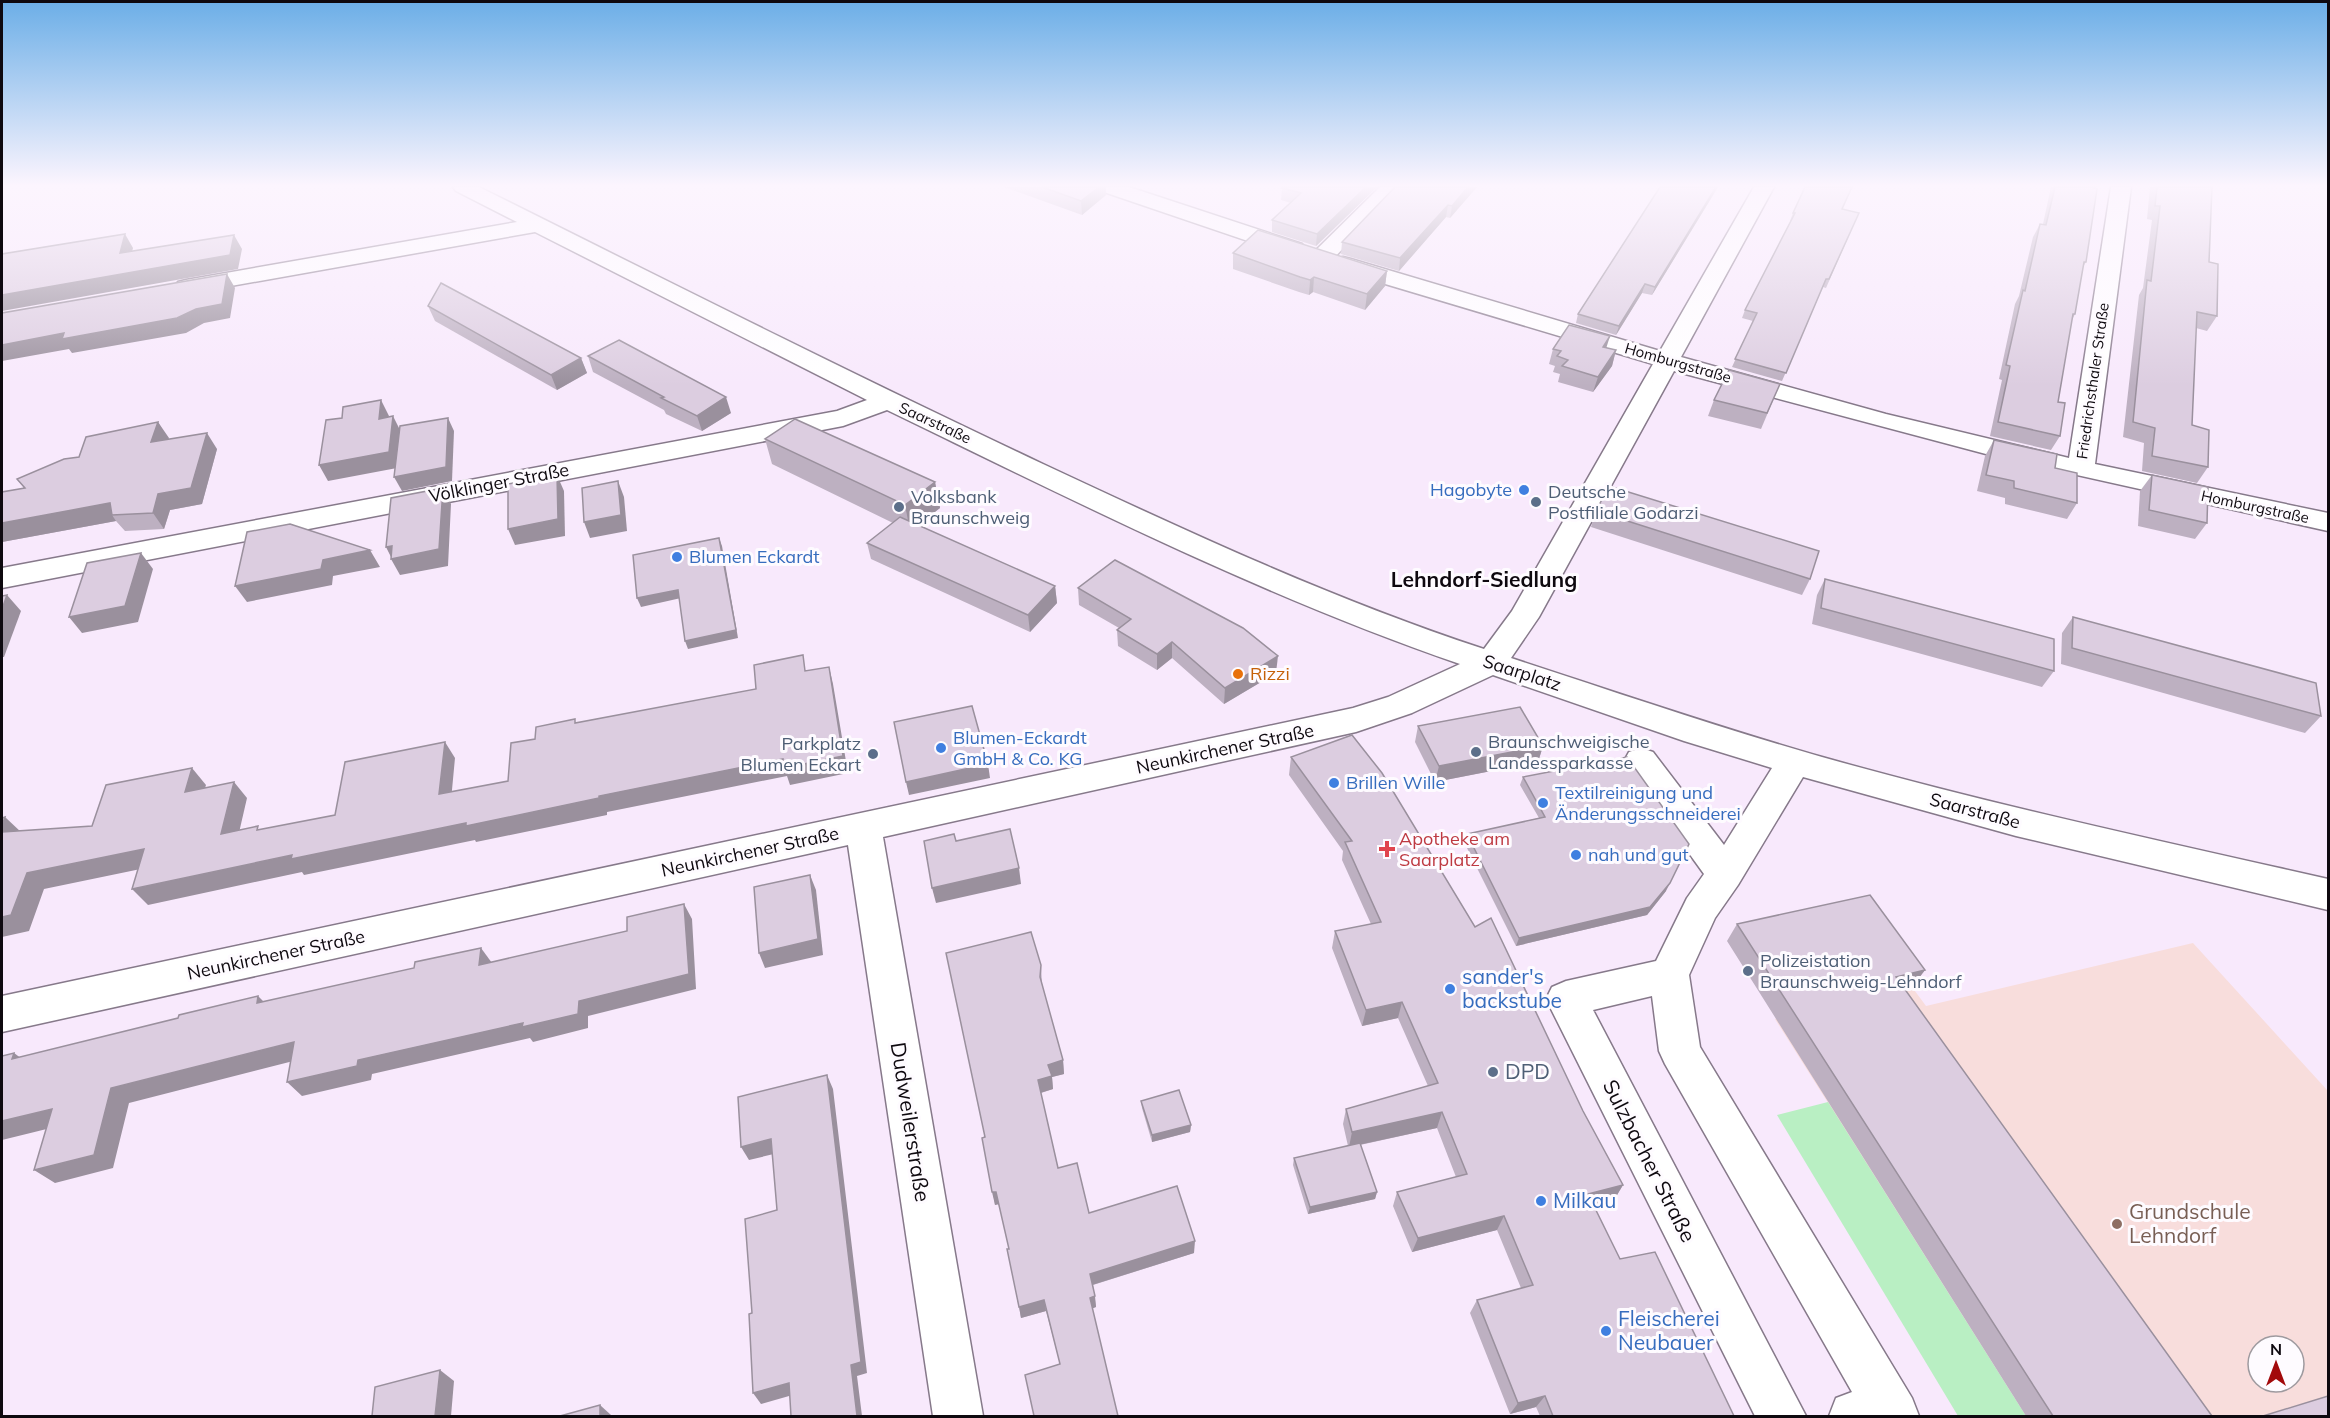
<svg xmlns="http://www.w3.org/2000/svg" width="2330" height="1418" font-family="Mulish,sans-serif">
<rect width="100%" height="100%" fill="#f8e9fc"/>
<path fill="#f8dddc" fill-rule="evenodd" d="M2193,943L2328,1091V1416H2026L1775,1019L1912,987L1926,1006ZM2258,1346H2294V1382H2258Z"/>
<path fill="#b9efc3" d="M1828,1102L2026,1416H1958L1777,1115Z"/>
<g fill="none" stroke-linecap="round" stroke-linejoin="round">
<g stroke="#86798a" stroke-width="3">
<g id="minor">
<path d="M453,187H479C667,281 854,375 1043,464C1188,532 1332,599 1484,649L1512,611L1653,364L1335,269L1332,264L1335,259L1343,257L1351,259L1660,351L1754,187H1774L1681,357L1886,414L2069,458L2111,187H2131L2095,464L2328,513V531L2001,458L1674,371L1539,617L1511,658C1615,692 1717,727 1822,757C1989,804 2159,841 2328,879V910L2016,836L1803,777L1738,885L1715,918L1689,975L1700,1047L1912,1398L1919,1416H1829L1836,1398L1852,1392L1665,1064L1659,1051L1652,996L1593,1010L1806,1416H1755L1546,999L1552,987L1566,981L1656,961L1687,898L1704,874L1629,770L1624,761L1629,752L1641,748L1653,752L1724,845L1772,768L1684,741L1493,675L1412,713L1356,732L883,837L983,1416H933L848,845L2,1032V996L1353,708L1388,697L1460,664C1262,596 1075,501 887,410L843,426L2,588V568L837,411L867,400L535,232L186,294L178,292L175,287L178,282L186,280L517,222L456,191Z"/>
<path d="M1098,187H1129L1302,244L1305,249L1302,254L1294,256L1286,254L1101,191Z"/>
<path d="M1380,187H1402L1330,262L1322,264L1314,262L1311,257L1314,252Z"/>
</g>
</g>
<use href="#minor" fill="#fff" fill-rule="evenodd"/>
</g>
<g fill="#bdb0c1">
<path d="M1004,187H1106V195L1082,215Z"/>
<path d="M1377,187L1316,246L1272,232V220L1291,203L1281,200L1282,188Z"/>
<path d="M1477,187L1450,218L1446,217L1399,271L1341,254L1342,242Z"/>
<path d="M1660,187H1718L1652,295L1642,293L1616,335L1576,323L1578,314Z"/>
<path d="M1852,187L1842,210L1859,213L1826,288L1823,287L1782,381L1732,367L1753,321L1742,318L1745,310L1791,221H1790L1793,213Z"/>
<path d="M2051,187H2095L2086,262L2083,267L2075,314L2072,320L2058,402L2060,436L2051,450L1990,436L2002,380L1999,379L2015,304L2019,296L2033,237L2040,224H2043Z"/>
<path d="M2150,187H2212L2209,262L2217,316L2207,331L2196,328L2192,425L2208,467L2197,483L2142,471L2144,443L2123,437L2139,295L2143,288L2152,220L2147,219Z"/>
<path d="M1233,253L1387,271L1385,286L1365,310L1313,292L1309,295L1299,292L1233,269Z"/>
<path d="M428,306L581,358L587,373L557,390L435,321Z"/>
<path d="M1606,348L1616,350L1612,366L1593,392L1558,382L1560,374L1553,372L1555,366L1549,364L1553,349Z"/>
<path d="M588,356L731,413L702,431L666,414L664,410L593,372Z"/>
<path d="M1780,384L1761,429L1708,416L1714,400Z"/>
<path d="M158,422L168,439L217,449L202,504L170,510L164,529L125,531L116,521L2,542V492L24,488L17,479L79,457Z"/>
<path d="M765,439L935,482L940,508L918,525L1055,586L1057,603L1030,632L871,559L867,543L893,523L772,464Z"/>
<path d="M1994,440L2055,468L2077,503L2067,519L2005,504V498L1977,491L1985,456Z"/>
<path d="M2152,475L2207,523L2195,539L2138,526L2140,491Z"/>
<path d="M1596,511L1810,579L1802,595L1591,527Z"/>
<path d="M1825,579L2054,671L2042,687L1812,624L1817,595Z"/>
<path d="M1078,588L1276,673L1224,704L1172,658L1157,670L1118,646L1117,630L1119,628L1079,605Z"/>
<path d="M2073,617L2321,716L2305,733L2061,664L2062,633Z"/>
<path d="M1418,726L1543,746L1538,762L1435,782L1415,742Z"/>
<path d="M1291,757L1583,1111L1623,1185L1614,1200L1593,1205L1620,1259L1734,1416H1540L1536,1407L1510,1414L1470,1313L1477,1300L1521,1288L1497,1230L1412,1252L1393,1206L1397,1192L1456,1177L1437,1128L1360,1145L1377,1192L1375,1199L1308,1214L1293,1165L1294,1158L1348,1146L1343,1124L1346,1109L1428,1086L1398,1018L1362,1026L1332,948L1335,931L1371,924L1342,860L1343,851L1289,775Z"/>
<path d="M1523,777L1666,891L1647,915L1516,946L1464,842L1467,834L1539,818L1520,785Z"/>
<path d="M1737,924L1925,970L1912,987L1904,989L2212,1416H2026L1727,941Z"/>
<path d="M1041,965L1042,984L1063,1060L1064,1074L1052,1077L1053,1089L1041,1093L1058,1168L1089,1213L1194,1253L1093,1285L1096,1307L1092,1308L1060,1364L1046,1311L1021,1318L1009,1249L999,1204L995,1205L985,1137Z"/>
<path d="M1141,1101L1191,1125L1190,1132L1152,1142L1142,1108Z"/>
</g>
<g fill="#9a909d">
<path d="M1099,187H1106V195L1082,215L1081,201Z"/>
<path d="M1366,187H1377L1316,246L1317,234Z"/>
<path d="M1468,187H1477L1450,218L1452,206Z"/>
<path d="M1716,187H1718L1652,295L1655,287Z"/>
<path d="M1448,205L1446,217L1399,271L1400,258Z"/>
<path d="M125,234L133,248L128,266L120,253Z"/>
<path d="M234,235L242,249L238,269L2,311V312V295Z"/>
<path d="M1387,271L1385,286L1365,310L1367,294Z"/>
<path d="M227,274L235,288L230,318L204,323L186,333L72,353L69,349L2,361V345Z"/>
<path d="M1314,277L1313,292L1309,295L1310,280Z"/>
<path d="M1645,284L1642,293L1616,335L1619,326Z"/>
<path d="M1610,336L1605,352L1603,347Z"/>
<path d="M1616,350L1612,366L1593,392L1598,377Z"/>
<path d="M581,358L587,373L557,390L551,375Z"/>
<path d="M726,397L731,413L702,431L697,416Z"/>
<path d="M381,400L389,416L387,434L379,419Z"/>
<path d="M393,416L401,432L397,468L328,481L319,465Z"/>
<path d="M448,418L454,431L452,481L402,491L394,477Z"/>
<path d="M158,422L169,438L162,458L151,442Z"/>
<path d="M207,433L217,449L202,504L170,510L164,529L153,513L158,494Z"/>
<path d="M557,475L564,491L565,536L515,545L508,529Z"/>
<path d="M618,481L624,497L627,531L590,538L584,522Z"/>
<path d="M935,482L940,508L910,531L905,505Z"/>
<path d="M443,488L451,504L448,566L400,575L391,559H392L386,547Z"/>
<path d="M110,503L112,515L116,521L2,542V523Z"/>
<path d="M719,538L722,546L738,638L688,649L685,641Z"/>
<path d="M370,550L380,567L333,576L332,585L247,602L235,586L323,560Z"/>
<path d="M141,553L153,569L138,622L82,633L69,617Z"/>
<path d="M1055,586L1057,603L1030,632L1028,615Z"/>
<path d="M678,590L681,598L641,607L637,598Z"/>
<path d="M7,595L21,611L4,657H2V609Z"/>
<path d="M1172,642V658L1157,670V654Z"/>
<path d="M1278,656L1276,673L1224,704L1225,688Z"/>
<path d="M829,667L833,684L848,773L790,785L787,776L607,812V815L476,842L475,840L304,875L302,872L148,905L132,889L292,855L599,796Z"/>
<path d="M445,742L455,758L450,811L439,794Z"/>
<path d="M1543,746L1538,762L1435,782L1439,766Z"/>
<path d="M988,764L990,778L909,795L906,782Z"/>
<path d="M192,768L206,785L199,808L185,792Z"/>
<path d="M234,782L247,798L235,850L221,834Z"/>
<path d="M5,817L22,833L2,835V825Z"/>
<path d="M144,849L160,865L44,889L29,931L2,937V917L27,873Z"/>
<path d="M1019,868L1021,884L936,903L932,888Z"/>
<path d="M810,875L816,890L823,955L765,968L759,953Z"/>
<path d="M1670,883L1666,891L1647,915L1516,946L1519,938Z"/>
<path d="M684,904L692,919L696,989L588,1016V1028L533,1042L530,1038L372,1074L371,1080L302,1096L287,1082L358,1060L579,1001Z"/>
<path d="M481,948L492,963L479,965Z"/>
<path d="M1925,970L1912,987L1883,994L1896,977Z"/>
<path d="M258,996L273,1011L257,1003Z"/>
<path d="M1402,1002L1398,1018L1362,1026L1366,1010Z"/>
<path d="M294,1042L309,1057L129,1103L113,1168L55,1183L34,1170L111,1088Z"/>
<path d="M14,1053L33,1067L12,1059Z"/>
<path d="M1063,1060L1064,1074L1052,1077L1053,1089L1040,1093L1038,1080L1048,1065Z"/>
<path d="M827,1075L833,1089L867,1373L857,1376L862,1416H857L851,1365Z"/>
<path d="M52,1109L71,1123L2,1140V1121Z"/>
<path d="M1442,1112L1437,1128L1349,1147L1352,1132Z"/>
<path d="M1191,1125L1190,1132L1152,1142V1135Z"/>
<path d="M771,1139L778,1153L749,1160L741,1147Z"/>
<path d="M1623,1185L1614,1200L1580,1209L1588,1194Z"/>
<path d="M992,1192H996L999,1204L995,1205Z"/>
<path d="M1377,1192L1375,1199L1308,1214L1310,1207Z"/>
<path d="M1504,1216L1497,1230L1412,1252L1418,1238Z"/>
<path d="M1195,1241L1194,1253L1092,1285L1090,1274Z"/>
<path d="M1095,1296L1096,1307L1091,1309L1090,1298Z"/>
<path d="M1044,1300L1046,1311L1021,1318L1019,1307Z"/>
<path d="M440,1370L454,1381L451,1416H435Z"/>
<path d="M789,1383L796,1394L761,1404L753,1393Z"/>
<path d="M1545,1396L1536,1407L1510,1414L1518,1403Z"/>
<path d="M600,1405L611,1415V1416H600Z"/>
</g>
<g fill="#dccde0" stroke="#9a909d" stroke-width="1.5">
<path d="M1042,187H1099L1081,201Z"/>
<path d="M1283,187H1366L1317,234L1272,220L1301,193L1282,188Z"/>
<path d="M1395,187H1468L1452,206L1448,205L1400,258L1342,242Z"/>
<path d="M1660,187H1716L1655,287L1645,284L1619,326L1578,314Z"/>
<path d="M1805,187H1852L1842,209L1859,213L1829,279H1826L1786,373L1735,359L1757,313L1745,310L1795,213H1793Z"/>
<path d="M2055,187H2095L2094,188L2097,189L2086,262H2084L2075,314H2073L2058,402L2065,403L2060,436L1998,422L2010,366L2006,365L2023,290L2025,291L2040,224L2046,225Z"/>
<path d="M2157,187H2212L2209,262L2218,264L2217,316L2197,312L2192,425L2209,430L2208,467L2152,456L2155,428L2133,422L2147,280L2151,281L2160,206H2155Z"/>
<path d="M1258,230L1387,271L1367,294L1314,277L1310,280L1300,277L1233,253Z"/>
<path d="M125,234L120,253L234,235L230,255L2,295V254Z"/>
<path d="M227,274L222,304L196,309L177,318L62,339L64,333L2,345V313Z"/>
<path d="M441,283L581,358L551,375L428,306Z"/>
<path d="M1569,325L1610,336L1603,347L1616,350L1598,377L1562,366L1568,360L1557,356L1561,351L1553,349Z"/>
<path d="M619,340L726,397L697,416L661,398L664,397L588,356Z"/>
<path d="M1729,370L1780,384L1767,413L1714,400Z"/>
<path d="M381,400L379,419L393,416L389,452L319,465L326,420L342,418L343,407Z"/>
<path d="M448,418L446,467L394,477L400,426Z"/>
<path d="M795,419L935,482L905,505L765,439Z"/>
<path d="M158,422L151,442L207,433L191,488L158,494L153,513L112,515L110,503L2,523V492L25,488L17,479L64,459L79,457L86,437Z"/>
<path d="M1994,440L2057,454L2055,468L2077,473V503L2014,488V481L1986,475Z"/>
<path d="M557,475L558,519L508,529V484Z"/>
<path d="M2152,475L2208,487L2207,523L2149,510Z"/>
<path d="M618,481L621,515L584,522L582,488Z"/>
<path d="M1609,486L1819,551L1810,579L1596,511Z"/>
<path d="M443,488L439,549L391,559L392,546L386,547L391,498Z"/>
<path d="M900,517L1055,586L1028,615L867,543Z"/>
<path d="M290,524L370,550L323,560L321,569L235,586L247,532Z"/>
<path d="M719,538L736,630L685,641L678,590L637,598L633,555Z"/>
<path d="M141,553L125,606L69,617L87,563Z"/>
<path d="M1115,560L1243,628L1278,656L1225,688L1172,642L1157,654L1117,630L1131,619L1078,588Z"/>
<path d="M1825,579L2054,639V671L1821,608Z"/>
<path d="M7,595L2,609V596Z"/>
<path d="M2073,617L2316,683L2321,716L2072,648Z"/>
<path d="M803,655L805,671L829,667L843,756L784,768L783,759L599,796V798L466,826V823L291,859L292,855L132,889L144,849L27,873L11,915L2,917V832L92,826L106,785L192,768L185,792L234,782L221,834L258,826L257,830L335,815L345,762L445,742L439,794L508,781L511,743L535,739L536,727L575,719V723L756,689L754,665Z"/>
<path d="M972,706L988,764L906,782L894,722Z"/>
<path d="M1520,707L1543,746L1439,766L1418,726Z"/>
<path d="M1352,735L1382,773L1475,927L1491,918L1583,1111L1623,1185L1588,1194L1620,1259L1655,1252L1734,1416H1553L1545,1396L1518,1403L1477,1300L1533,1285L1504,1216L1418,1238L1397,1192L1467,1174L1442,1112L1352,1132L1346,1109L1438,1083L1402,1002L1366,1010L1335,931L1381,922L1345,842L1352,841L1291,757Z"/>
<path d="M1627,757L1689,844L1670,883L1650,907L1519,938L1467,834L1545,817L1523,777Z"/>
<path d="M5,817L2,825V818Z"/>
<path d="M1010,829L1019,868L932,888L924,841L954,834L956,841Z"/>
<path d="M810,875L818,939L759,953L754,887Z"/>
<path d="M1870,895L1925,970L1896,977L2212,1416H2053L1737,924Z"/>
<path d="M684,904L689,974L579,1001L578,1014L522,1027L523,1023L358,1060L357,1066L287,1082L294,1042L111,1088L94,1155L34,1170L52,1109L2,1121V1056L14,1053L12,1059L178,1018L179,1015L258,996L257,1003L414,968L415,962L481,948L479,965L627,931V917Z"/>
<path d="M1031,932L1041,965L1040,977L1063,1060L1048,1065L1052,1076L1038,1080L1058,1168L1077,1163L1089,1213L1177,1186L1195,1241L1090,1274L1095,1296L1090,1298L1118,1416H1034L1025,1375L1060,1364L1044,1300L1019,1307L1007,1249H1009L996,1192H992L982,1138L985,1137L946,953Z"/>
<path d="M827,1075L861,1362L851,1365L857,1416H791L789,1383L753,1393L749,1314L752,1313L745,1219L777,1210L771,1139L741,1147L738,1097Z"/>
<path d="M1179,1090L1191,1125L1152,1135L1141,1101Z"/>
<path d="M1360,1143L1377,1192L1310,1207L1294,1158Z"/>
<path d="M440,1370L435,1416H372L375,1387Z"/>
<path d="M2328,1396V1416H2263Z"/>
<path d="M600,1405V1416H560Z"/>
</g>
<linearGradient id="sky" x2="0" y2="1"><stop stop-color="#6baee7"/><stop offset="0.48" stop-color="#fcf5fe"/><stop offset="1" stop-color="#fcf5fe" stop-opacity="0"/></linearGradient>
<rect width="2330" height="386" fill="url(#sky)"/>
<g fill="#3f7fe0" stroke="#fefbff" stroke-width="2">
<circle cx="1524" cy="490" r="6"/>
<circle cx="677" cy="557" r="6"/>
<circle cx="941" cy="748" r="6"/>
<circle cx="1334" cy="783" r="6"/>
<circle cx="1543" cy="803" r="6"/>
<circle cx="1576" cy="855" r="6"/>
<circle cx="1450" cy="989" r="6"/>
<circle cx="1541" cy="1201" r="6"/>
<circle cx="1606" cy="1331" r="6"/>
</g>
<g fill="#5c6f8a" stroke="#fefbff" stroke-width="2">
<circle cx="1536" cy="502" r="6"/>
<circle cx="899" cy="507" r="6"/>
<circle cx="1476" cy="752" r="6"/>
<circle cx="873" cy="754" r="6"/>
<circle cx="1748" cy="971" r="6"/>
<circle cx="1493" cy="1072" r="6"/>
</g>
<circle fill="#e8710a" stroke="#fefbff" stroke-width="2" cx="1238" cy="674" r="6"/>
<path fill="#e0444e" stroke="#fefbff" stroke-width="2" d="M1384 840h6v6h6v6h-6v6h-6v-6h-6v-6h6z"/>
<circle fill="#8d6e63" stroke="#fefbff" stroke-width="2" cx="2117" cy="1224" r="6"/>
<g text-anchor="middle" stroke-width="6" stroke-linejoin="round" paint-order="stroke">
<g font-size="15" fill="#0e090f" stroke="#fefbff">
<text transform="translate(1678 363) rotate(16)" y="5">Homburgstraße</text>
<text transform="translate(2093 381) rotate(-82)" y="5">Friedrichsthaler Straße</text>
<text transform="translate(935 423) rotate(25)" y="5">Saarstraße</text>
<text transform="translate(2255 507) rotate(12)" y="5">Homburgstraße</text>
</g>
<g font-size="18" fill="#0e090f" stroke="#fefbff">
<text transform="translate(499 483) rotate(-11)" y="6">Völklinger Straße</text>
<text transform="translate(1522 673) rotate(18)" y="6">Saarplatz</text>
<text transform="translate(1225 749) rotate(-12)" y="6">Neunkirchener Straße</text>
<text transform="translate(1975 811) rotate(15)" y="6">Saarstraße</text>
<text transform="translate(750 852) rotate(-12)" y="6">Neunkirchener Straße</text>
<text transform="translate(276 955) rotate(-12)" y="6">Neunkirchener Straße</text>
</g>
<g font-size="18" fill="#366cbe" stroke="#fefbff" text-anchor="start">
<text x="1512" y="496" text-anchor="end">Hagobyte</text>
<text x="689" y="563">Blumen Eckardt</text>
<text x="953" y="744">Blumen-Eckardt<tspan x="953" dy="21">GmbH &amp; Co. KG</tspan></text>
<text x="1346" y="789">Brillen Wille</text>
<text x="1555" y="799">Textilreinigung und<tspan x="1555" dy="21">Änderungsschneiderei</tspan></text>
<text x="1588" y="861">nah und gut</text>
</g>
<g font-size="18" fill="#4e5e75" stroke="#fefbff" text-anchor="start">
<text x="1548" y="498">Deutsche<tspan x="1548" dy="21">Postfiliale Godarzi</tspan></text>
<text x="911" y="503">Volksbank<tspan x="911" dy="21">Braunschweig</tspan></text>
<text x="1488" y="748">Braunschweigische<tspan x="1488" dy="21">Landessparkasse</tspan></text>
<text x="861" y="750" text-anchor="end">Parkplatz<tspan x="861" dy="21">Blumen Eckart</tspan></text>
<text x="1760" y="967">Polizeistation<tspan x="1760" dy="21">Braunschweig-Lehndorf</tspan></text>
</g>
<g font-size="18" fill="#c56008" stroke="#fefbff" text-anchor="start">
<text x="1250" y="680">Rizzi</text>
</g>
<g font-size="18" fill="#be3a42" stroke="#fefbff" text-anchor="start">
<text x="1399" y="845">Apotheke am<tspan x="1399" dy="21">Saarplatz</tspan></text>
</g>
<g font-size="21" font-weight="bold" fill="#0e090f" stroke="#fefbff">
<text x="1484" y="587">Lehndorf-Siedlung</text>
</g>
<g font-size="21" fill="#366cbe" stroke="#fefbff" text-anchor="start">
<text x="1462" y="984">sander's<tspan x="1462" dy="24">backstube</tspan></text>
<text x="1553" y="1208">Milkau</text>
<text x="1618" y="1326">Fleischerei<tspan x="1618" dy="24">Neubauer</tspan></text>
</g>
<g font-size="21" fill="#4e5e75" stroke="#fefbff" text-anchor="start">
<text x="1505" y="1079">DPD</text>
</g>
<g font-size="21" fill="#0e090f" stroke="#fefbff">
<text transform="translate(910 1122) rotate(81)" y="7">Dudweilerstraße</text>
<text transform="translate(1649 1161) rotate(63)" y="7">Sulzbacher Straße</text>
</g>
<g font-size="21" fill="#785e54" stroke="#fefbff" text-anchor="start">
<text x="2129" y="1219">Grundschule<tspan x="2129" dy="24">Lehndorf</tspan></text>
</g>
</g>
<rect width="2330" height="1418" fill="none" stroke="#0e090f" stroke-width="6"/>
<g transform="translate(2276 1364)"><circle r="28" fill="#fefbff" stroke="#9e9a9f" stroke-width="1.5"/>
<path d="M0-4.5L10 22L0 15L-10 22Z" fill="#a2090b"/>
<text y="-9" font-size="16" font-weight="bold" text-anchor="middle" fill="#0e090f">N</text>
</g>
</svg>
